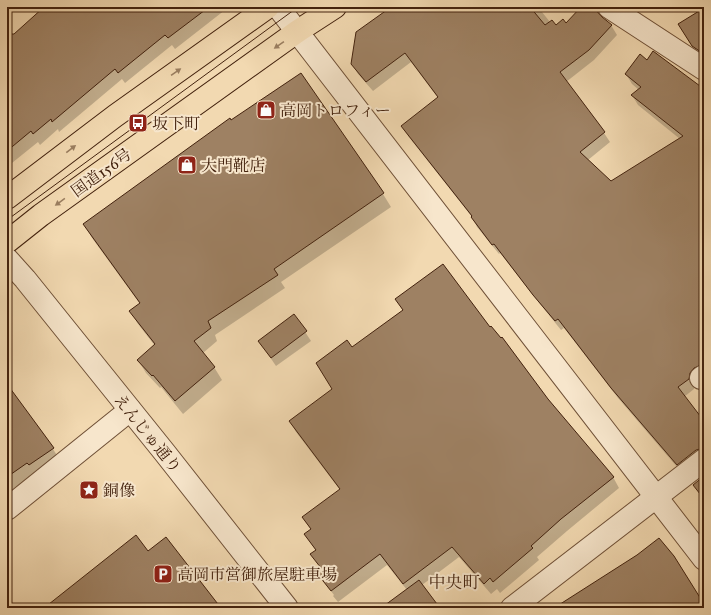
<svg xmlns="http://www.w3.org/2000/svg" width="711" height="615" font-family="'IM FELL Great Primer','Noto Serif JP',serif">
<rect width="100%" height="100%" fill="#f2d9b1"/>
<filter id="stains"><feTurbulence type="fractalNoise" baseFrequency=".005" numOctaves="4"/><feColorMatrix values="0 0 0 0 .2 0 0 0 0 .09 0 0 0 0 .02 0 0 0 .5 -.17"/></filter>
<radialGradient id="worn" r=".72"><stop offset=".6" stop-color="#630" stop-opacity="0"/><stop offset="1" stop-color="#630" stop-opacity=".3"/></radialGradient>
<g fill="#0003">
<path d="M45,7H225V10L175,49L172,45L125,83L122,79L59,132L58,129L40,145L38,142L7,167V37L9,39Z"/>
<path d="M392,7H538L550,22L555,27L566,24L582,7H590L611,25L617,35L594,60L566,82L604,133L610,142L588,160L611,183L680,139L638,105L632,95L639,90L632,84L626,74L647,61L704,91V375L695,383L694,389L684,397L704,422V459L683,474L618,398L564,328L561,330L540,304L500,253L499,254L477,227L472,217L408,136L402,127L438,98L411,62L373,91L358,74L352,64Z"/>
<path d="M699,7H704V59L698,56L685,34L701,11Z"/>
<path d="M300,74L383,194L391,207L281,282L285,288L215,335L217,341L203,353L214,367L222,380L183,414L161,387L160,388L146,373L138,360L155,346L138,324L130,311L140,304L92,238L85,225Z"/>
<path d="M397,300L490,328L547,399L613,477L619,488L567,531L537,557L539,560L500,593L497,589L491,594L459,557L422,585L439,608H383L407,590L387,565L338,602L333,596L334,595L324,582H323L317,572L321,569L312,554L316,551L305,534L311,530L303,518L340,490L296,432L290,421L333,390L352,348L403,311Z"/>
<path d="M294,315L311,341L276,366L259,341Z"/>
<path d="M7,404L53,449L58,457L7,493Z"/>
<path d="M702,593L704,596V608H683Z"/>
</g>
<g fill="#9e8163" stroke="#43220e">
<path d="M44,7H209L168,38L165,35L118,73L115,69L52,122L51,119L33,134L31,131L7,151V34H14Z"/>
<path d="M391,7H530L545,25L552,20L556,25L563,19L566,23L581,7H593L602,17L612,25L589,50L560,72L605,132L580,152L611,181L683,136L631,95L641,87L625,74L640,54L647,60L653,51L704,89V364L694,368L690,373L689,379L678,387L704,421V448L696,450L677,465L611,388L558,319L555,321L533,295L494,244L492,245L471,217L472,216L401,126L438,97L405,53L366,82L351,64L356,32Z"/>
<path d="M704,8V54L692,46L678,24Z"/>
<path d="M301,73L384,193L274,269L278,275L208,321L211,328L194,341L215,367L175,401L153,375L152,376L137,360L155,344L129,311L140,303L83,224L230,118L231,120Z"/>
<path d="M443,264L490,327L491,326L501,338L502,337L548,399L614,477L561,519L531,546L533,548L493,582L490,578L484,584L452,547L403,584L380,554L331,591L316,572L321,568L310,554L316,550L304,534L311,529L302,517L340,489L289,421L332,389L316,363L347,340L352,347L403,310L395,299Z"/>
<path d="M294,314L307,331L271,358L258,341Z"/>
<path d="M7,384L54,448L29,465L27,463L7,477Z"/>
<path d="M704,476V499L693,485Z"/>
<path d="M136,535L148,551L166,537L221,608H44Z"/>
<path d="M659,538L674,556L704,604V608H554L637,555Z"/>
<path d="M419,580L440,608H381Z"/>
</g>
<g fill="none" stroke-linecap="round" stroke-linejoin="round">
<g stroke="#6f5037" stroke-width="24">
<g id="minor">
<path d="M278,7L704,559"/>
<path d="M609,7L704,69"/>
<path d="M701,378L704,376"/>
<path d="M7,509L130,410"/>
<path d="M512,608L704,460"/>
</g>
</g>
<g stroke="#6f5037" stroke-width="24">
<path id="tertiary" d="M7,259L25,279L165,453L287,608"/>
</g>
<g stroke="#43220e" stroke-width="24">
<g id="trunk">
<path d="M7,198L115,116L268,7"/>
<path d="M7,242L41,215L298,31L335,7"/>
</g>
</g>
<use href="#minor" stroke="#f7e6cc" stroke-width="22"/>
<use href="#tertiary" stroke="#f7e6cc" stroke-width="22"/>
<use href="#trunk" stroke="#f2d9b1" stroke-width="22"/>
<path stroke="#43220e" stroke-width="1" d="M7,220L298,7"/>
</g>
<defs><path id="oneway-solid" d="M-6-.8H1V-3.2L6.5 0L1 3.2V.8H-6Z"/></defs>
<g fill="#9a7e60">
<use href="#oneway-solid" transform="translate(279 45) rotate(145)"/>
<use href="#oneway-solid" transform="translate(176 72) rotate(-35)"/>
<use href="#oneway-solid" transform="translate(71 149) rotate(-38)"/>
<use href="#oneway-solid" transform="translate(60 202) rotate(144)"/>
</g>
<defs>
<g id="shop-square" transform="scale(1)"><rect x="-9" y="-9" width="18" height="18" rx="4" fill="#8f2418" stroke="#f7e6cc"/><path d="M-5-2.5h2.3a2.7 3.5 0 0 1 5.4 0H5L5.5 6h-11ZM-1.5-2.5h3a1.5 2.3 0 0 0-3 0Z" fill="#fff"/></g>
<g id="bus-square" transform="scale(1)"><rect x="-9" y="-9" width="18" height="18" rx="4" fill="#8f2418" stroke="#f7e6cc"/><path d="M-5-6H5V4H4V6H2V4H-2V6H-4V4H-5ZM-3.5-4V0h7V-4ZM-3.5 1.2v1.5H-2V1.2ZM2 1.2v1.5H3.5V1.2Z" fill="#fff"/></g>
<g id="sight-square" transform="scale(1)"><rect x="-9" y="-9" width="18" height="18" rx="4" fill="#8f2418" stroke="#f7e6cc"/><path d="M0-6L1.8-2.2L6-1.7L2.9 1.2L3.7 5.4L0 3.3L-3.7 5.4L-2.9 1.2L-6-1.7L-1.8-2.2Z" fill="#fff"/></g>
<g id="parking-square" transform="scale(1)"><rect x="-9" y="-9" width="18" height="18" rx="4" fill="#8f2418" stroke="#f7e6cc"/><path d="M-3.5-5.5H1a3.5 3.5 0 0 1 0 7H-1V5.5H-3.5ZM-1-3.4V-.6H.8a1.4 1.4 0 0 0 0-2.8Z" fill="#fff"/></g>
</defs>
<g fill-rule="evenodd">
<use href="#shop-square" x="266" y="110"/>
<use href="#bus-square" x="138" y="123"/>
<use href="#shop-square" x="187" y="165"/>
<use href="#sight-square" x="89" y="490"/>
<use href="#parking-square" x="163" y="574"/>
</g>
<g text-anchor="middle" stroke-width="4" stroke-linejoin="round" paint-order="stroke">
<g font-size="16" fill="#43220e" stroke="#f7e6cc" text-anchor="start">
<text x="280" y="116">高岡トロフィー</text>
<text x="152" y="129">坂下町</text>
<text x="201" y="171">大門靴店</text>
<text x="103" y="496">銅像</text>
<text x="177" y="580">高岡市営御旅屋駐車場</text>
</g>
<g font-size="16" fill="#43220e" stroke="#f7e6cc">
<text transform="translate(101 172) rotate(-36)" y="6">国道156号</text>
<text transform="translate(148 433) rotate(51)" y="6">えんじゅ通り</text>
</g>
<g font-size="17" fill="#43220e" stroke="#f7e6cc">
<text x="454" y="588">中央町</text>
</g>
</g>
<rect width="711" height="615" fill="none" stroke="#f2d9b1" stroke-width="24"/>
<rect x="8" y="8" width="695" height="599" fill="none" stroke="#43220e" stroke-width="2"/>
<rect x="12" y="12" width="687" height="591" fill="none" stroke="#43220e"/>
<rect width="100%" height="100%" filter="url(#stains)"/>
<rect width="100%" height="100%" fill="url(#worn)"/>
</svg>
